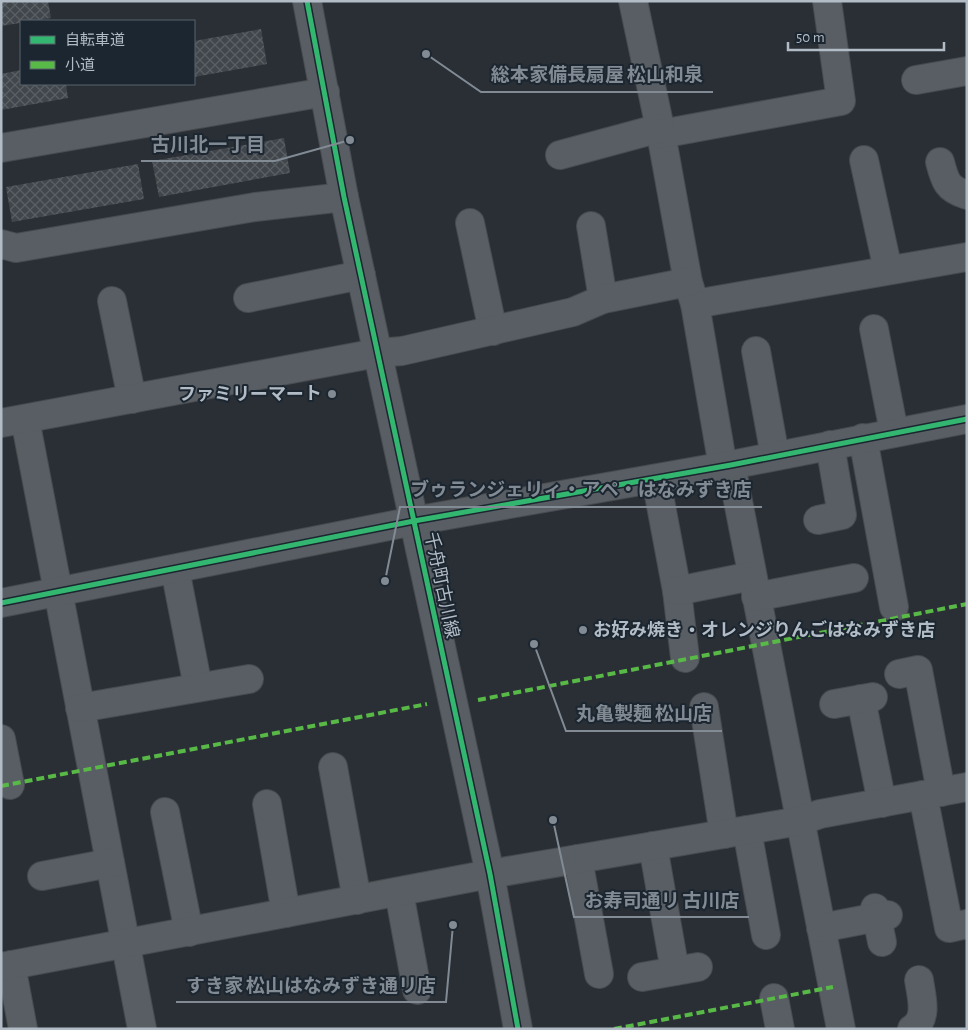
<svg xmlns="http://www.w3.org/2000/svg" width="968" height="1030" font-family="'Alegreya Sans','Noto Sans JP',sans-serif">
<defs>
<pattern id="building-cross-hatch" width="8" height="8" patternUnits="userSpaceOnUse" patternTransform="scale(1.25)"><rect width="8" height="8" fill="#41464c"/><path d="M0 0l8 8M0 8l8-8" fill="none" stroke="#5a5f64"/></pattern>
</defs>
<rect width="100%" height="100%" fill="#292f35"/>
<g fill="url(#building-cross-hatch)">
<path d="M1,1H48L51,18L1,26Z"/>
<path d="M261,29L267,64L194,77V41Z"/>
<path d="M21,70V84H66L68,98L1,110V74Z"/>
<path d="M284,138L290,173L159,197L152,161Z"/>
<path d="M138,164L144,199L12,222L6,187Z"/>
</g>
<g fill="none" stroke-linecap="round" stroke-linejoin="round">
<g stroke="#474b50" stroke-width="30">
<g id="minor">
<path d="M307,1L344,197L490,874L518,1029"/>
<path d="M633,1L660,128L688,282L695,304L967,257"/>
<path d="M916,80L967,71"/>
<path d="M661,134L841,101L827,1"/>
<path d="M1,148L325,92"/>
<path d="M560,155L660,128"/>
<path d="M864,160L888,270"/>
<path d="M940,162C945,181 947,189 967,195"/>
<path d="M470,223L493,331"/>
<path d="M591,226L603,299"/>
<path d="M1,244L16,248L255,207L344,197"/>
<path d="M248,298L361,275"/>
<path d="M112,301L132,399"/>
<path d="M695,304L723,467"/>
<path d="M874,329L894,432"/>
<path d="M756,351L775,456"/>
<path d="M25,419L142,1029"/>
<path d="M1,423L377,353L402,351L573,312L603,299L688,282"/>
<path d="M863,438L894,607"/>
<path d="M731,465L841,1029"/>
<path d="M656,479L677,591L685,658"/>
<path d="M818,520L842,515L830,445"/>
<path d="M175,569L198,687"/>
<path d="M677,591L752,576"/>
<path d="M756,597L854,578"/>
<path d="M1,603L414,521L731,465L967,419"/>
<path d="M899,674L918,670L941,792"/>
<path d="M861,699L882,803"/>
<path d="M834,704L873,697"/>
<path d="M704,707L724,834"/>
<path d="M80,708L249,679"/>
<path d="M1,739L10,785"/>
<path d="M333,767L357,900"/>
<path d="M923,795L949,928L967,924"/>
<path d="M267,804L286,913"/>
<path d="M165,812L189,932"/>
<path d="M747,830L766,935"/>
<path d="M653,846L675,971"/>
<path d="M578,859L599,974"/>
<path d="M42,876L110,863"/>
<path d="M399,892L417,990"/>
<path d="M875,908L882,942"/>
<path d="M821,928L888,915"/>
<path d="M11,965L23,1029"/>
<path d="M1,967L490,874L800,821L820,814L967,787"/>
<path d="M642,977L698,967"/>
<path d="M774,998L780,1029"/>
<path d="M912,1029C929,1019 921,995 919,980"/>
</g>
</g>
<use href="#minor" stroke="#585e63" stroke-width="28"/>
<g stroke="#58b947" stroke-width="4" stroke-dasharray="8 4" stroke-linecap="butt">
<path d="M478,700L967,604"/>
<path d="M1,786L427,704"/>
<path d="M614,1029L833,987"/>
</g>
<g stroke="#1c2630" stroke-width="8">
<g id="cycleway">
<path d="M307,1L344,197L490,874L518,1029"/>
<path d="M1,603L414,521L731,465L967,419"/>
</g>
</g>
<use href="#cycleway" stroke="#33b770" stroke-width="5"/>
</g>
<g fill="#828b94" stroke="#1c2630" stroke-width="2">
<circle cx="332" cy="394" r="5"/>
<circle cx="583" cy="630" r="5"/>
</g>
<g text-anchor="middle" stroke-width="4" stroke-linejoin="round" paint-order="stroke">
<g font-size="18" font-weight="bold" fill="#b2bcc7" stroke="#1c2630" text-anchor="end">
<text x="322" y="400">ファミリーマート</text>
<text x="593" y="636" text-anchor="start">お好み焼き・オレンジりんごはなみずき店</text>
</g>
<g font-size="18" fill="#b2bcc7" stroke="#1c2630">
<text transform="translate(442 585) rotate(78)" y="6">千舟町古川線</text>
</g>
</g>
<path fill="none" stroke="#828b94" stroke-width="2" d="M426 54L481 92H713M350 140L275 161H141M385 581L400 507H762M534 644L566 731H722M553 820L574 917H749M453 925L446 1002H176"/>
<g fill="#828b94" stroke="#1c2630" stroke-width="2">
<circle cx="426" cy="54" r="5"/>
<circle cx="350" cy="140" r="5"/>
<circle cx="385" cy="581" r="5"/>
<circle cx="534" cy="644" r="5"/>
<circle cx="553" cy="820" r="5"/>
<circle cx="453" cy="925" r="5"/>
</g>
<g font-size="19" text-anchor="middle" font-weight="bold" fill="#828b94" stroke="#1c2630" stroke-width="4" stroke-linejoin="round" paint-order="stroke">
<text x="597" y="81">総本家備長扇屋 松山和泉</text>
<text x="208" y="151">古川北一丁目</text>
<text x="581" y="496">ブゥランジェリィ・アペ・はなみずき店</text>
<text x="644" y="720">丸亀製麺 松山店</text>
<text x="662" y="907">お寿司通リ 古川店</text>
<text x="311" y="992">すき家 松山はなみずき通リ店</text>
</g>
<rect width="968" height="1030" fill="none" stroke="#b2bcc7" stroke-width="5"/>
<rect x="20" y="20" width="175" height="65" fill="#1c2630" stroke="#58626c"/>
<rect x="30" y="36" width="25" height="8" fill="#33b770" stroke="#58626c"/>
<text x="65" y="45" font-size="15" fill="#b2bcc7">自転車道</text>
<rect x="30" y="61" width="25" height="8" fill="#58b947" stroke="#58626c"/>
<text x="65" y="70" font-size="15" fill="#b2bcc7">小道</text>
<path d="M788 42v8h156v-8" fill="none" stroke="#b2bcc7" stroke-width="2.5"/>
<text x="796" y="42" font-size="15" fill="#b2bcc7" stroke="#1c2630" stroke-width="4" paint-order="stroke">50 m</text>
</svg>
